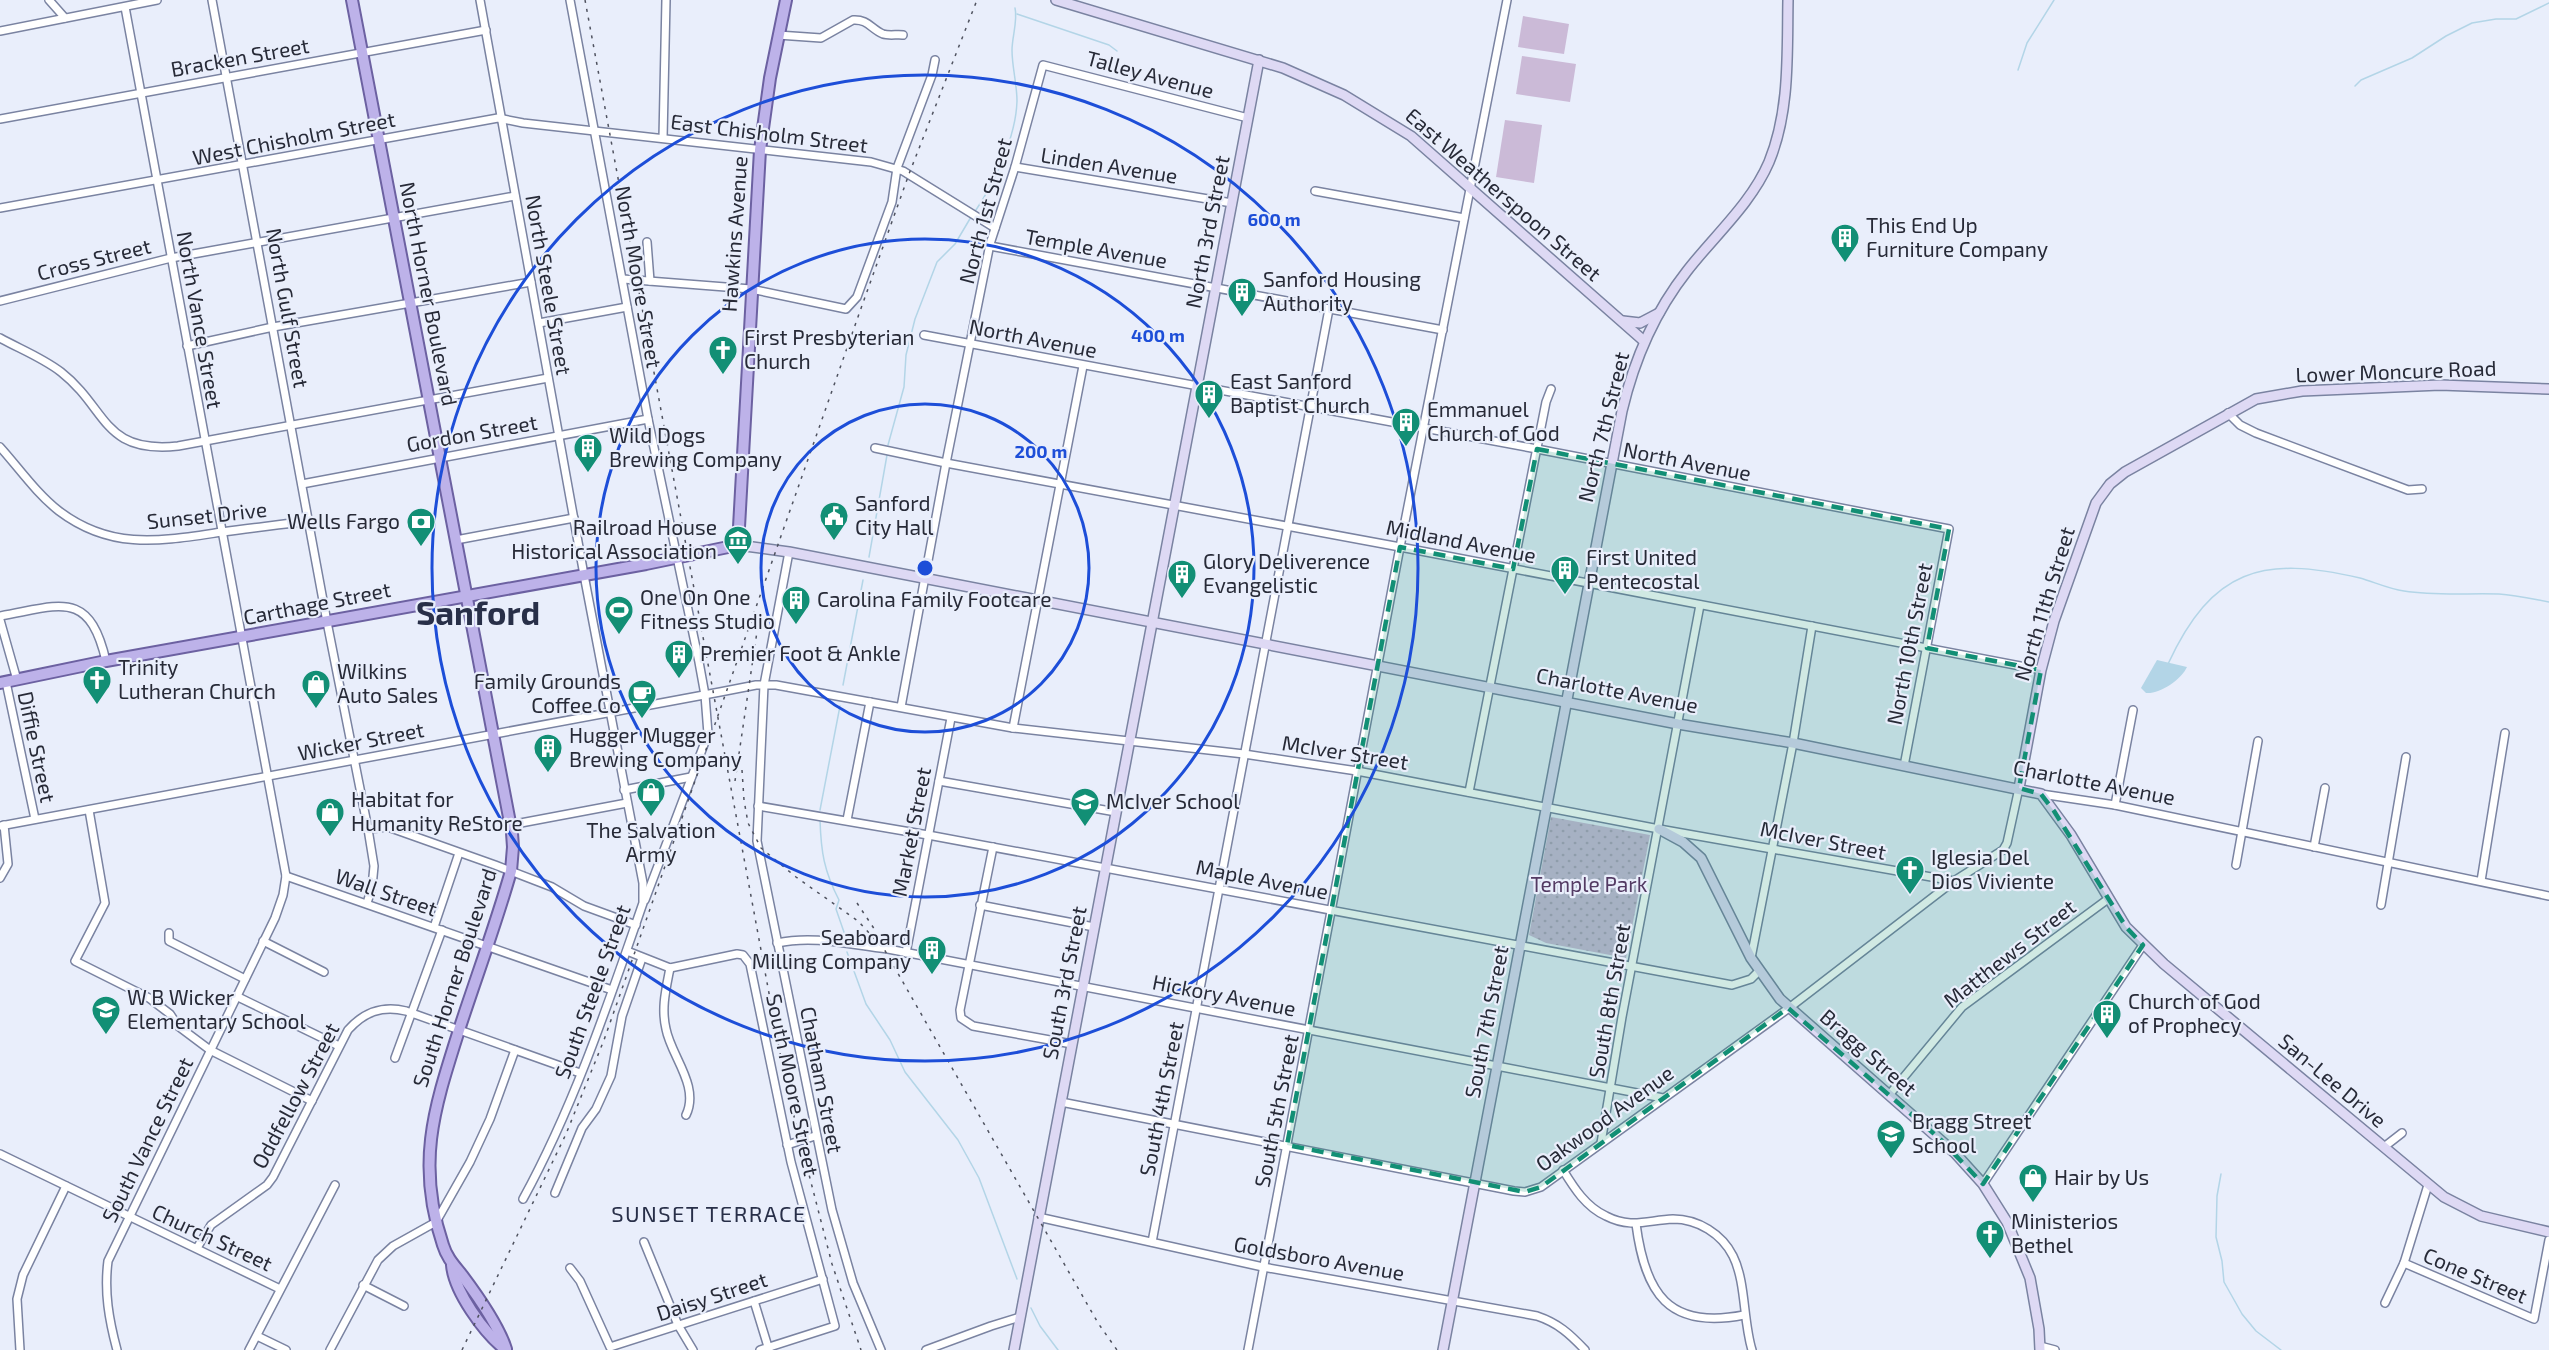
<svg xmlns="http://www.w3.org/2000/svg" width="2549" height="1350" font-family="'Exo 2',sans-serif">
<defs>
<pattern id="park-dots" width="8" height="8" patternUnits="userSpaceOnUse" patternTransform="scale(1.5)"><rect width="8" height="8" fill="#cbbad7"/><path d="M2 2h.1M6 6h.1" fill="none" stroke="#aea0b9" stroke-width="1.8" stroke-linecap="round"/></pattern>
</defs>
<rect width="100%" height="100%" fill="#e9eefb"/>
<path fill="url(#park-dots)" d="M1551,817L1650,835L1626,958L1546,943L1529,935Z"/>
<g fill="#cbbad7">
<path d="M1523,16L1569,24L1564,54L1518,47Z"/>
<path d="M1522,56L1576,64L1570,102L1516,94Z"/>
<path d="M1505,120L1542,125L1534,183L1496,177Z"/>
</g>
<path fill="#b3d5e7" d="M2157,660L2187,667C2181,680 2160,694 2146,693L2141,688Z"/>
<g fill="none" stroke-linecap="round" stroke-linejoin="round">
<g stroke="#b3d5e7" stroke-width="1.5">
<path d="M1017,14L1109,45L1117,51"/>
<path d="M2018,70L2027,43L2054,0"/>
<path d="M2355,86L2361,80L2412,58L2446,36L2472,23L2496,19H2516L2549,3"/>
<path d="M974,213C994,184 1016,137 1017,101C1017,84 1012,67 1012,50C1012,37 1018,20 1015,8"/>
<path d="M888,445L904,387L906,355L915,319L937,262L955,244L971,217"/>
<path d="M869,557L887,455"/>
<path d="M2168,664C2212,569 2262,555 2360,578C2374,582 2389,589 2404,591C2436,596 2467,593 2499,594C2516,595 2533,599 2549,602"/>
<path d="M843,685L863,580"/>
<path d="M820,810L840,706"/>
<path d="M820,820C821,852 824,871 839,900L836,909L846,938"/>
<path d="M847,952L866,1004L890,1040L905,1072L958,1140L979,1178L1017,1279"/>
<path d="M2221,1174L2217,1196L2216,1237L2222,1261L2224,1282L2242,1314L2256,1331L2281,1350"/>
<path d="M1031,1308L1040,1326L1058,1350"/>
</g>
<g stroke="#7a83a1" stroke-width="10">
<g id="street">
<path d="M49,0L65,18"/>
<path d="M212,0L327,622L368,829L374,866L372,887L367,903"/>
<path d="M480,0L584,575L643,883V903C608,1004 574,1106 523,1199"/>
<path d="M570,0L648,419L699,662L705,695L708,734L645,900"/>
<path d="M0,31L157,0"/>
<path d="M778,35L821,38L853,20C868,19 871,29 883,34C889,36 898,34 903,35"/>
<path d="M0,119L486,30"/>
<path d="M663,138L666,0"/>
<path d="M1015,167L1232,203"/>
<path d="M1315,191L1464,218"/>
<path d="M0,208L498,118L523,123L871,162L903,171L995,228"/>
<path d="M647,242L650,281"/>
<path d="M990,246L1443,330"/>
<path d="M623,279L751,289L846,309L857,297L892,202L897,168L932,75L935,60"/>
<path d="M0,301L171,258L515,196"/>
<path d="M539,323L627,307"/>
<path d="M924,335L1537,449L1949,529L1904,766"/>
<path d="M0,338C20,349 43,358 61,372C108,409 102,454 178,446L548,378"/>
<path d="M187,346L273,327L531,282"/>
<path d="M2228,413L2240,425L2256,433L2408,490L2422,489"/>
<path d="M0,447C19,468 36,493 59,511C112,551 161,541 222,532C251,528 279,525 308,521"/>
<path d="M875,448L946,463L1400,547L2041,670"/>
<path d="M302,484L648,419"/>
<path d="M456,540L574,518"/>
<path d="M789,552L764,685L757,841L832,1210L853,1283L881,1350"/>
<path d="M0,616C59,606 89,588 106,661"/>
<path d="M0,620L17,680"/>
<path d="M6,682L35,819"/>
<path d="M901,707L946,463L990,244L1015,167L1043,65L1248,118"/>
<path d="M1013,728L1083,366"/>
<path d="M939,781L1116,812"/>
<path d="M624,790L691,777"/>
<path d="M1469,792L1546,402L1551,389"/>
<path d="M2041,794L2115,805L2549,896"/>
<path d="M2115,805L2133,710"/>
<path d="M758,806L928,835L1732,985L1751,979L1759,971"/>
<path d="M89,810L105,903L75,961L149,998L170,1014L178,1026L210,1050L312,1101"/>
<path d="M847,820L870,702"/>
<path d="M510,825L627,803"/>
<path d="M0,826L720,692L756,685H776L1013,728L1244,754L1357,771L1659,829L1954,881"/>
<path d="M368,829L388,827L495,865L552,887L584,906L636,925"/>
<path d="M993,847L960,1010L961,1018L973,1026L1072,1044"/>
<path d="M2314,847L2325,788"/>
<path d="M2236,865L2258,741"/>
<path d="M286,876L612,990"/>
<path d="M0,878L8,864L4,825"/>
<path d="M2481,881L2505,733"/>
<path d="M980,905L1094,927"/>
<path d="M2381,905L2406,757"/>
<path d="M434,927L459,853"/>
<path d="M169,933V941L245,979"/>
<path d="M263,941L324,972"/>
<path d="M777,943C815,935 850,945 888,949L1663,1098"/>
<path d="M627,951L670,968L737,954L743,955L750,964L791,1162L835,1326L760,1350"/>
<path d="M906,953L951,718"/>
<path d="M1751,958L1793,743L1812,626"/>
<path d="M670,968C666,989 661,1008 666,1029C671,1056 700,1086 686,1115"/>
<path d="M236,996L339,1046"/>
<path d="M395,1058L442,930"/>
<path d="M1889,1095L1962,1007L2108,899"/>
<path d="M1061,1102L1514,1191L1525,1192L1541,1187L1789,1008L1954,881L2003,850L2007,843L2019,788"/>
<path d="M1601,1143L1622,1017L1700,605"/>
<path d="M787,1145L815,1136"/>
<path d="M2384,1147L2402,1133"/>
<path d="M0,1154L280,1289"/>
<path d="M1563,1170C1574,1188 1586,1207 1606,1216C1631,1229 1648,1220 1673,1219C1698,1219 1722,1234 1733,1256C1746,1282 1743,1321 1752,1350"/>
<path d="M1983,1184L2143,945"/>
<path d="M555,1193L582,1128L596,1109L611,1076L622,1016L642,958"/>
<path d="M1038,1217L1263,1267L1537,1316C1558,1323 1570,1334 1585,1350"/>
<path d="M1636,1224C1645,1293 1668,1330 1744,1315"/>
<path d="M644,1242L678,1325L693,1350"/>
<path d="M1152,1242L1329,309"/>
<path d="M197,1248L211,1225L267,1185L273,1177L348,1030C364,1012 382,1005 406,1011L580,1073"/>
<path d="M2404,1263L2534,1319L2549,1240"/>
<path d="M570,1268L580,1281L610,1347L823,1279"/>
<path d="M363,1285L404,1306"/>
<path d="M754,1301L769,1350"/>
<path d="M2385,1303L2404,1263L2428,1185"/>
<path d="M257,1336L286,1350"/>
<path d="M2040,1346L2055,1350"/>
<path d="M20,1350L17,1299L23,1275L66,1186"/>
<path d="M117,1350C109,1320 104,1292 108,1261L275,918L283,895L286,876L125,7"/>
<path d="M249,1350L335,1185"/>
<path d="M330,1350L378,1260L393,1246L436,1222L470,1162L490,1119L515,1050"/>
<path d="M926,1350L991,1326L1020,1317"/>
<path d="M1248,1350L1400,547L1507,0"/>
</g>
</g>
<g stroke="#7a83a1" stroke-width="12">
<g id="secondary">
<path d="M1056,0L1283,68L1344,95L1411,136L1644,341"/>
<path d="M1623,321L1640,323L1659,313"/>
<path d="M738,545L789,552L1678,724L1793,743L2041,794L2071,835L2126,927L2164,964L2444,1197L2481,1216L2549,1232"/>
<path d="M2019,788L2041,670L2054,621L2096,503L2110,484L2125,472L2256,399L2302,391L2440,385L2549,389"/>
<path d="M1659,829L1683,842L1701,858L1751,958L1780,999L1955,1153L1983,1184L2007,1222L2030,1278L2039,1329L2040,1350"/>
<path d="M1014,1350L1259,60"/>
<path d="M1443,1350L1622,411C1634,360 1654,313 1687,271C1714,236 1751,204 1769,162C1790,111 1787,54 1788,0"/>
</g>
</g>
<g stroke="#6c61a1" stroke-width="14">
<g id="primary">
<path d="M352,0L512,833L513,847L511,871C496,924 477,975 460,1027C435,1106 415,1162 443,1245C447,1258 454,1265 462,1275C477,1295 499,1327 506,1349"/>
<path d="M0,683L106,661L646,564L738,545L760,150L770,78L786,0"/>
<path d="M452,1265C454,1291 484,1333 505,1349"/>
</g>
</g>
<use href="#street" stroke="#fff" stroke-width="7"/>
<use href="#secondary" stroke="#ded9f4" stroke-width="9"/>
<use href="#primary" stroke="#bdb2e9" stroke-width="10"/>
<g stroke="#4f525f" stroke-width="1.5" stroke-dasharray="3 6" stroke-linecap="butt">
<path d="M585,0L786,1085L832,1264L861,1350"/>
<path d="M742,770L744,800L748,823L761,848L796,877L858,921L884,949L1098,1323L1117,1350"/>
<path d="M735,781L759,618"/>
<path d="M857,903L875,930"/>
<path d="M462,1350L566,1134L604,1040L859,314L909,174L977,0"/>
</g>
</g>
<path fill="#128f75" fill-opacity="0.2" stroke="#128f75" stroke-width="4.5" stroke-dasharray="12 8" stroke-linejoin="round" d="M1537,449L1949,529L1927,648L2041,670L2019,788L2041,794L2054,811L2126,927L2143,945L1983,1184L1940,1139L1788,1008L1541,1187L1525,1192L1287,1145L1400,547L1513,569Z"/>
<g fill="none" stroke="#1d4ed8" stroke-width="3">
<circle cx="925" cy="568" r="164"/>
<circle cx="925" cy="568" r="329"/>
<circle cx="925" cy="568" r="493"/>
</g>
<defs>
<g id="building-pin" transform="scale(1.5)"><path d="M0 17L-7.5 6A9.5 9.5 0 1 1 7.5 6Z" fill="#128f75" stroke="#e9eefb"/><path d="M-4-6H4V6H1V3H-1V6H-4ZM-2.5-4.3h1.7v1.8h-1.7ZM.8-4.3h1.7v1.8H.8ZM-2.5-1h1.7V.8h-1.7ZM.8-1h1.7V.8H.8Z" fill="#fff"/></g>
<g id="church-pin" transform="scale(1.5)"><path d="M0 17L-7.5 6A9.5 9.5 0 1 1 7.5 6Z" fill="#128f75" stroke="#e9eefb"/><path d="M-1.2-6h2.4v3.5h3.3v2.4h-3.3V6h-2.4V-.1h-3.3v-2.4h3.3Z" fill="#fff"/></g>
<g id="civic-pin" transform="scale(1.5)"><path d="M0 17L-7.5 6A9.5 9.5 0 1 1 7.5 6Z" fill="#128f75" stroke="#e9eefb"/><path d="M-.6-6.5H3V-4.5H.6V-3L4-1V1h2V6H-6V1h2V-1L-.6-3ZM-1.2 2.5V6h2.4V2.5Z" fill="#fff"/></g>
<g id="bank-pin" transform="scale(1.5)"><path d="M0 17L-7.5 6A9.5 9.5 0 1 1 7.5 6Z" fill="#128f75" stroke="#e9eefb"/><path d="M-6-4H6V4H-6ZM0-2.3a2.3 2.3 0 1 0 0 4.6a2.3 2.3 0 1 0 0-4.6Z" fill="#fff"/></g>
<g id="museum-pin" transform="scale(1.5)"><path d="M0 17L-7.5 6A9.5 9.5 0 1 1 7.5 6Z" fill="#128f75" stroke="#e9eefb"/><path d="M0-6L6-3V-2H-6V-3ZM-5-1h2V3h-2ZM-1-1h2V3h-2ZM3-1h2V3H3ZM-6 4H6V6H-6Z" fill="#fff"/></g>
<g id="stadium-pin" transform="scale(1.5)"><path d="M0 17L-7.5 6A9.5 9.5 0 1 1 7.5 6Z" fill="#128f75" stroke="#e9eefb"/><path d="M0-5a6.5 5 0 1 0 0 10a6.5 5 0 1 0 0-10ZM-3.5-1.8h7v3.6h-7Z" fill="#fff"/></g>
<g id="shop-pin" transform="scale(1.5)"><path d="M0 17L-7.5 6A9.5 9.5 0 1 1 7.5 6Z" fill="#128f75" stroke="#e9eefb"/><path d="M-5-2.5h2.3a2.7 3.5 0 0 1 5.4 0H5L5.5 6h-11ZM-1.5-2.5h3a1.5 2.3 0 0 0-3 0Z" fill="#fff"/></g>
<g id="cafe-pin" transform="scale(1.5)"><path d="M0 17L-7.5 6A9.5 9.5 0 1 1 7.5 6Z" fill="#128f75" stroke="#e9eefb"/><path d="M-5.5-4.5H6V0H3Q3 3.5 0 3.5H-2.5Q-5.5 3.5-5.5 0ZM3-3.2v2h1.7v-2ZM-6 4.5H4V6H-6Z" fill="#fff"/></g>
<g id="school-pin" transform="scale(1.5)"><path d="M0 17L-7.5 6A9.5 9.5 0 1 1 7.5 6Z" fill="#128f75" stroke="#e9eefb"/><path d="M0-5L7-2L0 1L-7-2ZM-4 1L0 2.5L4 1V4Q0 6-4 4Z" fill="#fff"/></g>
</defs>
<g fill-rule="evenodd">
<use href="#building-pin" x="1845" y="238"/>
<use href="#building-pin" x="1242" y="292"/>
<use href="#church-pin" x="723" y="350"/>
<use href="#building-pin" x="1209" y="394"/>
<use href="#building-pin" x="1406" y="422"/>
<use href="#building-pin" x="588" y="448"/>
<use href="#civic-pin" x="834" y="516"/>
<use href="#bank-pin" x="421" y="522"/>
<use href="#museum-pin" x="738" y="540"/>
<use href="#building-pin" x="1565" y="570"/>
<use href="#building-pin" x="1182" y="574"/>
<use href="#building-pin" x="796" y="600"/>
<use href="#stadium-pin" x="619" y="610"/>
<use href="#building-pin" x="679" y="654"/>
<use href="#church-pin" x="97" y="680"/>
<use href="#shop-pin" x="316" y="684"/>
<use href="#cafe-pin" x="642" y="694"/>
<use href="#building-pin" x="548" y="748"/>
<use href="#shop-pin" x="651" y="792"/>
<use href="#school-pin" x="1085" y="802"/>
<use href="#shop-pin" x="330" y="812"/>
<use href="#church-pin" x="1910" y="870"/>
<use href="#building-pin" x="932" y="950"/>
<use href="#school-pin" x="106" y="1010"/>
<use href="#building-pin" x="2107" y="1014"/>
<use href="#school-pin" x="1891" y="1134"/>
<use href="#shop-pin" x="2033" y="1178"/>
<use href="#church-pin" x="1990" y="1234"/>
</g>
<g text-anchor="middle" stroke-width="4.5" stroke-linejoin="round" paint-order="stroke">
<g font-size="21" fill="#272a37" stroke="#e9eefb">
<text transform="translate(240 58) rotate(-10)" y="7">Bracken Street</text>
<text transform="translate(1150 75) rotate(15)" y="7">Talley Avenue</text>
<text transform="translate(769 134) rotate(7)" y="7">East Chisholm Street</text>
<text transform="translate(294 139) rotate(-11)" y="7">West Chisholm Street</text>
<text transform="translate(1109 166) rotate(9)" y="7">Linden Avenue</text>
<text transform="translate(1503 195) rotate(41)" y="7">East Weatherspoon Street</text>
<text transform="translate(986 211) rotate(-75)" y="7">North 1st Street</text>
<text transform="translate(1208 232) rotate(-79)" y="7">North 3rd Street</text>
<text transform="translate(735 234) rotate(-86)" y="7">Hawkins Avenue</text>
<text transform="translate(1096 249) rotate(10)" y="7">Temple Avenue</text>
<text transform="translate(94 260) rotate(-14)" y="7">Cross Street</text>
<text transform="translate(638 277) rotate(80)" y="7">North Moore Street</text>
<text transform="translate(548 285) rotate(80)" y="7">North Steele Street</text>
<text transform="translate(428 294) rotate(79)" y="7">North Horner Boulevard</text>
<text transform="translate(287 308) rotate(80)" y="7">North Gulf Street</text>
<text transform="translate(199 320) rotate(80)" y="7">North Vance Street</text>
<text transform="translate(1033 339) rotate(11)" y="7">North Avenue</text>
<text transform="translate(2396 372) rotate(-2)" y="7">Lower Moncure Road</text>
<text transform="translate(1604 427) rotate(-76)" y="7">North 7th Street</text>
<text transform="translate(472 434) rotate(-10)" y="7">Gordon Street</text>
<text transform="translate(1687 462) rotate(11)" y="7">North Avenue</text>
<text transform="translate(207 516) rotate(-6)" y="7">Sunset Drive</text>
<text transform="translate(1461 542) rotate(11)" y="7">Midland Avenue</text>
<text transform="translate(317 604) rotate(-11)" y="7">Carthage Street</text>
<text transform="translate(2045 604) rotate(-73)" y="7">North 11th Street</text>
<text transform="translate(1910 644) rotate(-79)" y="7">North 10th Street</text>
<text transform="translate(1617 691) rotate(11)" y="7">Charlotte Avenue</text>
<text transform="translate(361 742) rotate(-11)" y="7">Wicker Street</text>
<text transform="translate(36 747) rotate(78)" y="7">Diffie Street</text>
<text transform="translate(1345 753) rotate(9)" y="7">McIver Street</text>
<text transform="translate(2094 783) rotate(11)" y="7">Charlotte Avenue</text>
<text transform="translate(912 832) rotate(-79)" y="7">Market Street</text>
<text transform="translate(1823 841) rotate(11)" y="7">McIver Street</text>
<text transform="translate(1262 880) rotate(11)" y="7">Maple Avenue</text>
<text transform="translate(386 893) rotate(19)" y="7">Wall Street</text>
<text transform="translate(2010 954) rotate(-38)" y="7">Matthews Street</text>
<text transform="translate(455 978) rotate(-72)" y="7">South Horner Boulevard</text>
<text transform="translate(1065 983) rotate(-79)" y="7">South 3rd Street</text>
<text transform="translate(593 992) rotate(-70)" y="7">South Steele Street</text>
<text transform="translate(1224 996) rotate(11)" y="7">Hickory Avenue</text>
<text transform="translate(1610 1001) rotate(-80)" y="7">South 8th Street</text>
<text transform="translate(1487 1022) rotate(-79)" y="7">South 7th Street</text>
<text transform="translate(1868 1053) rotate(41)" y="7">Bragg Street</text>
<text transform="translate(821 1080) rotate(79)" y="7">Chatham Street</text>
<text transform="translate(2332 1081) rotate(40)" y="7">San-Lee Drive</text>
<text transform="translate(792 1085) rotate(78)" y="7">South Moore Street</text>
<text transform="translate(296 1096) rotate(-62)" y="7">Oddfellow Street</text>
<text transform="translate(1162 1099) rotate(-79)" y="7">South 4th Street</text>
<text transform="translate(1277 1111) rotate(-79)" y="7">South 5th Street</text>
<text transform="translate(1605 1119) rotate(-36)" y="7">Oakwood Avenue</text>
<text transform="translate(148 1140) rotate(-64)" y="7">South Vance Street</text>
<text transform="translate(212 1238) rotate(25)" y="7">Church Street</text>
<text transform="translate(1319 1259) rotate(10)" y="7">Goldsboro Avenue</text>
<text transform="translate(2475 1276) rotate(23)" y="7">Cone Street</text>
<text transform="translate(712 1297) rotate(-18)" y="7">Daisy Street</text>
</g>
<g font-size="21" fill="#272a37" stroke="#e9eefb" text-anchor="start">
<text x="1866" y="233">This End Up<tspan x="1866" dy="24">Furniture Company</tspan></text>
<text x="1263" y="287">Sanford Housing<tspan x="1263" dy="24">Authority</tspan></text>
<text x="744" y="345">First Presbyterian<tspan x="744" dy="24">Church</tspan></text>
<text x="1230" y="389">East Sanford<tspan x="1230" dy="24">Baptist Church</tspan></text>
<text x="1427" y="417">Emmanuel<tspan x="1427" dy="24">Church of God</tspan></text>
<text x="609" y="443">Wild Dogs<tspan x="609" dy="24">Brewing Company</tspan></text>
<text x="855" y="511">Sanford<tspan x="855" dy="24">City Hall</tspan></text>
<text x="400" y="529" text-anchor="end">Wells Fargo</text>
<text x="717" y="535" text-anchor="end">Railroad House<tspan x="717" dy="24">Historical Association</tspan></text>
<text x="1586" y="565">First United<tspan x="1586" dy="24">Pentecostal</tspan></text>
<text x="1203" y="569">Glory Deliverence<tspan x="1203" dy="24">Evangelistic</tspan></text>
<text x="640" y="605">One On One<tspan x="640" dy="24">Fitness Studio</tspan></text>
<text x="817" y="607">Carolina Family Footcare</text>
<text x="700" y="661">Premier Foot &amp; Ankle</text>
<text x="118" y="675">Trinity<tspan x="118" dy="24">Lutheran Church</tspan></text>
<text x="337" y="679">Wilkins<tspan x="337" dy="24">Auto Sales</tspan></text>
<text x="621" y="689" text-anchor="end">Family Grounds<tspan x="621" dy="24">Coffee Co</tspan></text>
<text x="569" y="743">Hugger Mugger<tspan x="569" dy="24">Brewing Company</tspan></text>
<text x="351" y="807">Habitat for<tspan x="351" dy="24">Humanity ReStore</tspan></text>
<text x="1106" y="809">McIver School</text>
<text x="651" y="838" text-anchor="middle">The Salvation<tspan x="651" dy="24">Army</tspan></text>
<text x="1931" y="865">Iglesia Del<tspan x="1931" dy="24">Dios Viviente</tspan></text>
<text x="911" y="945" text-anchor="end">Seaboard<tspan x="911" dy="24">Milling Company</tspan></text>
<text x="127" y="1005">W B Wicker<tspan x="127" dy="24">Elementary School</tspan></text>
<text x="2128" y="1009">Church of God<tspan x="2128" dy="24">of Prophecy</tspan></text>
<text x="1912" y="1129">Bragg Street<tspan x="1912" dy="24">School</tspan></text>
<text x="2054" y="1185">Hair by Us</text>
<text x="2011" y="1229">Ministerios<tspan x="2011" dy="24">Bethel</tspan></text>
</g>
<g font-size="21" fill="#533a63" stroke="#e9eefb">
<text x="1589" y="892">Temple Park</text>
</g>
<g font-size="22" letter-spacing="1.5" fill="#282f48" stroke="#e9eefb">
<text x="709" y="1222">SUNSET TERRACE</text>
</g>
<g font-size="33" font-weight="bold" fill="#282f48" stroke="#e9eefb">
<text x="478" y="625">Sanford</text>
</g>
</g>
<circle cx="925" cy="568" r="9" fill="#1d4ed8" stroke="#e9eefb" stroke-width="3"/>
<g font-size="18" text-anchor="middle" font-weight="bold" fill="#1d4ed8" stroke="#e9eefb" stroke-width="4.5" stroke-linejoin="round" paint-order="stroke">
<text x="1274" y="226">600 m</text>
<text x="1158" y="342">400 m</text>
<text x="1041" y="458">200 m</text>
</g>
</svg>
